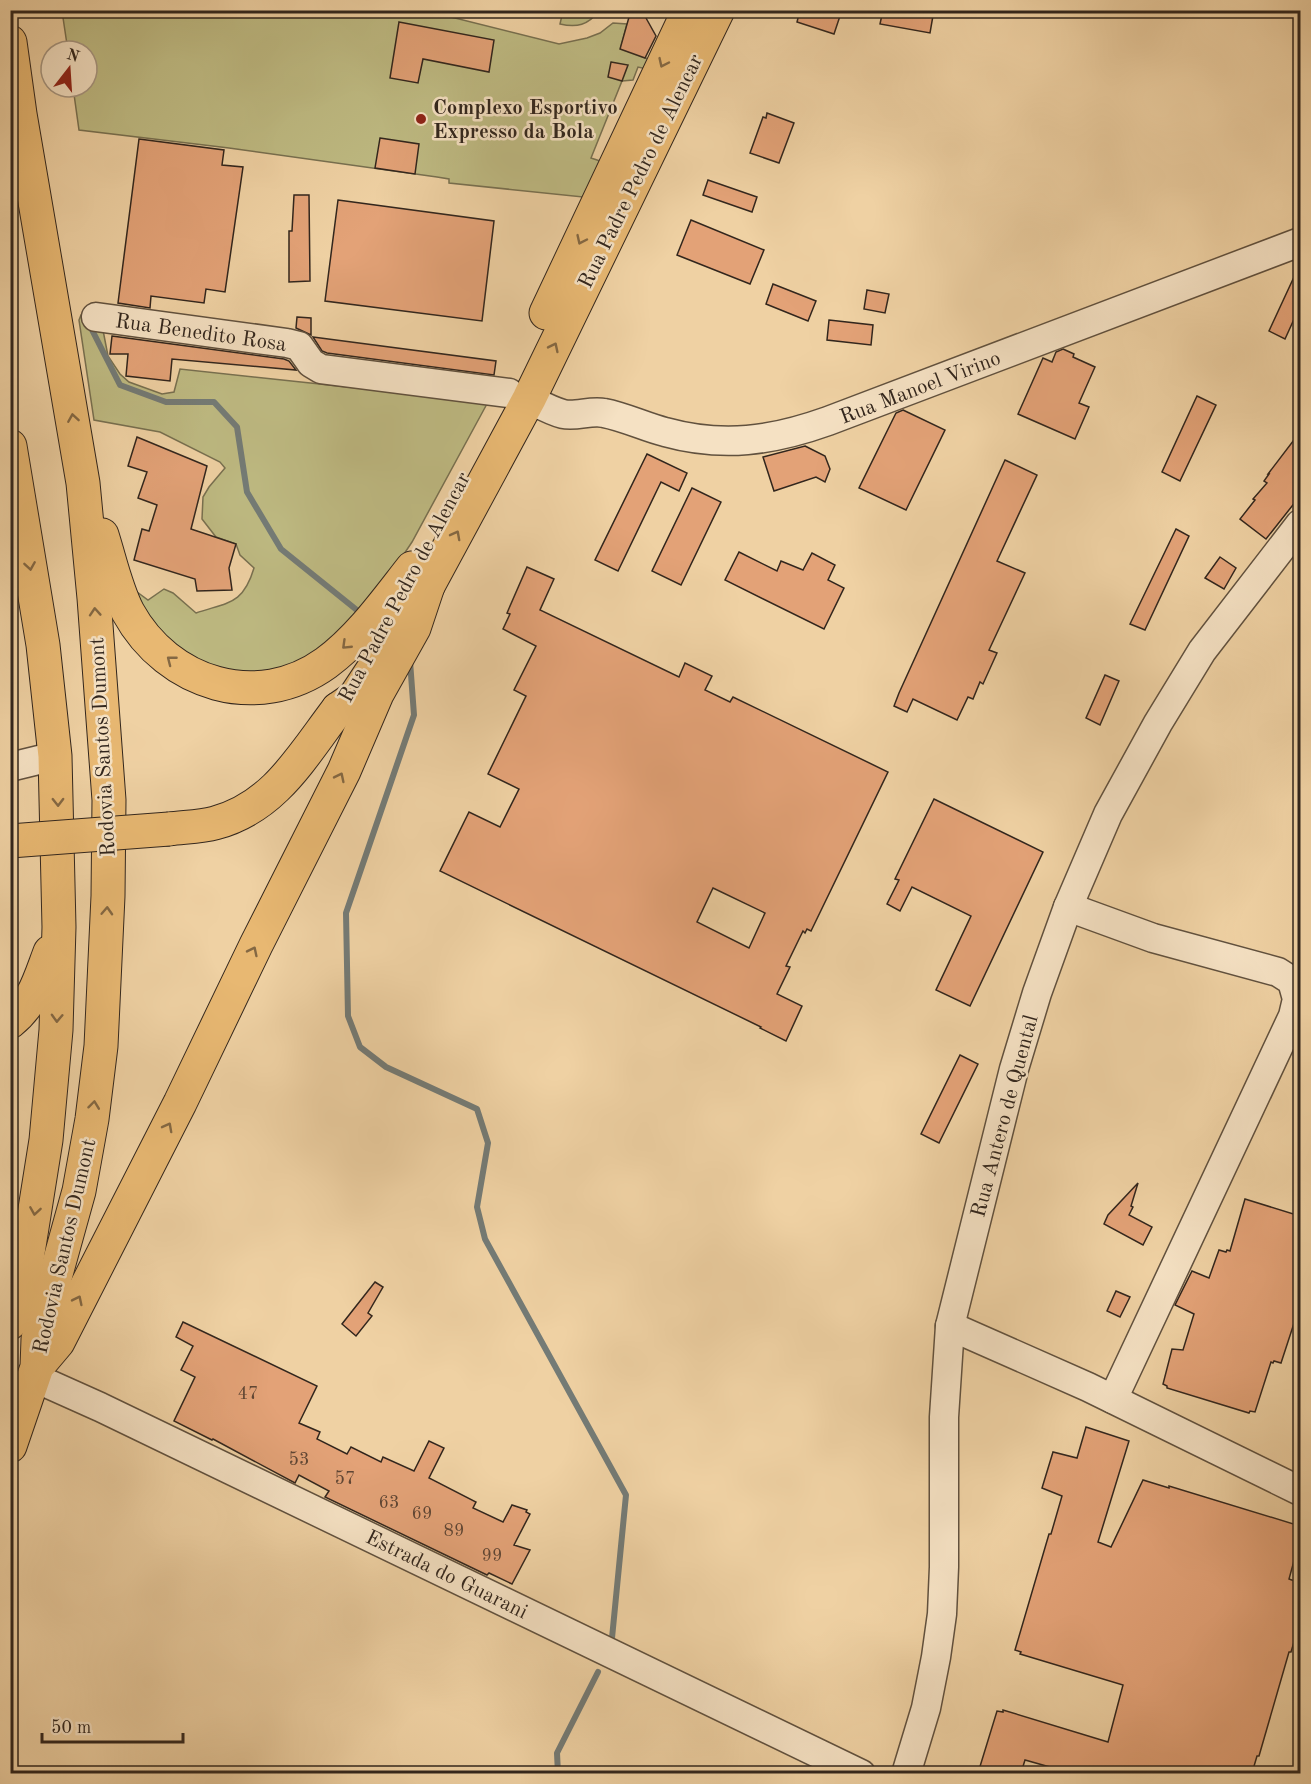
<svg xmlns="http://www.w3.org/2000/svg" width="1311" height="1784" font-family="'Old Standard TT',serif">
<rect width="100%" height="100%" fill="#efd1a3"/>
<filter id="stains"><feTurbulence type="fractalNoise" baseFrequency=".00333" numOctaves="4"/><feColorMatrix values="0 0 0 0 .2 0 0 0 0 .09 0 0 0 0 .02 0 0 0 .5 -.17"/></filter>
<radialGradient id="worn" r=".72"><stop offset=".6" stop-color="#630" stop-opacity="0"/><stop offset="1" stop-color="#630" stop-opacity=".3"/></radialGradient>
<g fill="#beba82" stroke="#787050" stroke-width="1.5">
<path d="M62,11H427L559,44L587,38L600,33L613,23L627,24L621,47L648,59L647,69L638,67L633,80L622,81L591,158L600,161L583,197L449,183V179L437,177L229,148L79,130L73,87H87V51H68Z"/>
<path d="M563,11V10L599,11C588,25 577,28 560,24Z"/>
<path d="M81,315H91L102,325L108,356L120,374L129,382L162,394L174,392L180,369L488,402L412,542L358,623L271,682L186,659L128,593L137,592L148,600L164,589L173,593L196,613C228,602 243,605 254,568L240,555L236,544L216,537L202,519L203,497L209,487L225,468L220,462L160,432L94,420L79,320Z"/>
</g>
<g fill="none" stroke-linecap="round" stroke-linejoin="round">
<g stroke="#747b76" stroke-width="6">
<path d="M88,322L120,385L166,402H214L237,427L247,492L281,549L363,615"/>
<path d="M410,661L414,715L346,913L348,1016L360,1047L386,1067L477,1109L488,1143L477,1207L485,1239L626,1495L612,1638"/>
<path d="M558,1774L557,1753L598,1672"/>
</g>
</g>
<g fill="#e3a277" stroke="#32261d" stroke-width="1.5" fill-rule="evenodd">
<path d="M631,10H648L646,18L656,36L645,58L620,49Z"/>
<path d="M800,10H825L840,16L834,34L797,22Z"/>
<path d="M883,10H934L930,33L880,24Z"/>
<path d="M399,22L494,40L489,72L423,59L418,83L390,78Z"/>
<path d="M611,62L628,65L622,81L608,77Z"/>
<path d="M767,113L794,123L779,163L750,153L763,117L766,118Z"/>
<path d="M380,138L419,144L415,174L375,168Z"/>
<path d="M139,139L224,150L222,165L243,167L225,292L206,289L204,303L151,296L150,308L118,303Z"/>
<path d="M708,180L757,197L752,212L703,195Z"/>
<path d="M294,195H309L310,281L289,282V231H292Z"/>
<path d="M338,200L494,221L482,321L325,301Z"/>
<path d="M691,220L764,250L750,284L677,255Z"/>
<path d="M1300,264V306L1285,339L1269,331Z"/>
<path d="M773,284L816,301L808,321L766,304Z"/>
<path d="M867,290L889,294L885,313L864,309Z"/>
<path d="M297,317L311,318V335L296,328Z"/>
<path d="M829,320L873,325L871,345L827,340Z"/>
<path d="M112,336L284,359L289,361L296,370L172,359L170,381L126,376L128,354H110Z"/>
<path d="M313,337L496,361L494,375L327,353L322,351Z"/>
<path d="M1063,349L1074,354L1073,357L1095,367L1079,403L1089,407L1075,439L1018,414L1043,358L1052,362L1056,352Z"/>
<path d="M1197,396L1216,405L1180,481L1162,472Z"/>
<path d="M903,410L945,430L906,510L859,488L896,413Z"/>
<path d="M1300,432V496L1266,539L1240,519L1255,500L1253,499L1267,483L1264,481L1269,474H1268Z"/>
<path d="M137,437L207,466L191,529L236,544L229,568L232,590L197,591L195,579L134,560L142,529L149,531L157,505L138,498L147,472L128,466Z"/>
<path d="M805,446L825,456L830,469L825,482L816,477L774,491L763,457Z"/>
<path d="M647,454L687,473L679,491L661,482L618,571L595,560Z"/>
<path d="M1005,460L1037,475L997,561L1025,573L989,650L997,653L983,684L980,682L973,699L968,697L957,720L913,699L907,712L894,706L899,693Z"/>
<path d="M692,488L721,502L681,585L652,571Z"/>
<path d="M1176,529L1189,536L1145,630L1130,624Z"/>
<path d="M739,552L777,571L781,561L803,570L812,553L835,565L828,580L844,588L824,629L725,580Z"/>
<path d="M1220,557L1236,568L1224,589L1205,578Z"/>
<path d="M527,567L554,579L540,610L679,677L685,663L712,676L705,690L730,702L733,697L888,772L811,931L807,929L805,933L803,931L786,966L790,967L777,994L802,1006L786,1041L760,1028L761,1027L440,871L469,812L500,827L519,789L488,774L526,696L514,690L536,646L503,629L510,614L507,613ZM713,888L765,913L749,948L697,922Z"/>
<path d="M1105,675L1119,681L1100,725L1086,718Z"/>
<path d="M934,799L1043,852L970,1006L936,990L971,916L912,887L900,911L887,904L899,880L895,879Z"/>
<path d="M960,1055L978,1064L939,1143L921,1134Z"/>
<path d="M1138,1183L1131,1206L1133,1207L1129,1215L1152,1227L1143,1245L1104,1224L1108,1215Z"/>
<path d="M1245,1199L1300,1216V1305L1281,1363L1274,1361L1273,1363L1271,1362L1255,1412L1250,1411L1249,1413L1167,1388V1386L1163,1384L1172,1349L1183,1350L1194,1314L1175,1305L1192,1271L1209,1278L1219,1250L1226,1252L1227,1250L1230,1251Z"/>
<path d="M375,1282L383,1287L368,1313L372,1316L356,1336L342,1324Z"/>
<path d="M1116,1291L1130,1297L1120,1317L1107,1311Z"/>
<path d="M183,1322L317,1386L299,1423L320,1432L317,1439L347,1454L351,1447L381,1462L383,1457L414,1471L429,1441L444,1448L429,1478L476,1502L473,1508L503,1522L512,1505L527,1510L526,1512L530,1514L514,1545L530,1550L512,1584L489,1573L487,1575L325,1497L329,1491L299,1475L295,1483L213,1439L212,1440L174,1421L195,1377L181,1370L193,1346L176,1337Z"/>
<path d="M1086,1427L1129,1441L1098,1542L1111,1547L1143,1480L1169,1488V1486L1300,1526V1539L1289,1579L1300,1583V1622L1291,1652H1289L1259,1756H1257L1252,1773H1071L1025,1760L1021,1773H978L997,1711L1003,1712V1710L1108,1742L1123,1685L1020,1654L1021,1652L1015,1650L1049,1534H1051L1062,1496L1042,1488L1053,1452L1077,1458Z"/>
</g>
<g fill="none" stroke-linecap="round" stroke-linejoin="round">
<g stroke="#61513e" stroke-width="31">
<g id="minor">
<path d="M96,317L287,343L299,346L311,363L321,369L509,393"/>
<path d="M529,399C539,404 551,411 563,414C576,417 591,410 604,413C625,417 645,427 665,432C723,448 772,441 828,421L1300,242"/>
<path d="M10,767L55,756"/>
<path d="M1068,907L1153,938L1278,972L1292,981L1297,999L1293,1016L1113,1399"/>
<path d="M950,1326L1088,1387L1300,1491"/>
<path d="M33,1377L100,1407L861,1774"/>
<path d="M906,1774L926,1708L936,1657L942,1614L944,1567V1417L950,1326L1014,1069L1037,993L1068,907L1108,814L1158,723L1202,651L1300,524"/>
</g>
</g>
<g stroke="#32261d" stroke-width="35">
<g id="major">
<path d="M546,313L689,10"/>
<path d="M338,709L354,698L428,586L529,399L718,10"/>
</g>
</g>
<g stroke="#32261d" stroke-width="35">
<g id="highway">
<path d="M10,42L20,114L83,483L94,598L109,800L108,896L101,1046L92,1119L79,1191L38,1339L37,1367L10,1446"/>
<path d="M10,446L43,645L55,756L59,927L56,1030L46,1140L27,1259L10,1323"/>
<path d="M102,535C110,560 116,589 128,612C168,685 258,712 326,663C360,638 386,601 412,568"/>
<path d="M169,829C184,827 201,827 215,823C275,807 302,756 338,709"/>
<path d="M10,1022C34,1003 40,978 50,952"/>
<path d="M42,1361L58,1342L180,1103L256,945L344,771L377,694L414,628L428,586"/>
</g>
</g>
<use href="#minor" stroke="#f5e1c3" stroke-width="28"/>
<use href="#major" stroke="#e8b872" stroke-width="33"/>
<use href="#highway" stroke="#e8b872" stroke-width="33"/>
<g stroke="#32261d" stroke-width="35" stroke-linecap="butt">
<path id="highway-bridge" d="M10,841L169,829"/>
</g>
<use href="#highway-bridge" stroke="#e8b872" stroke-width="33"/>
</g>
<defs><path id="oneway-chevron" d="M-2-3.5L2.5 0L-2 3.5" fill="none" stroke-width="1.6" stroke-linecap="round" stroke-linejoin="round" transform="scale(1.5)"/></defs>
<g stroke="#846843">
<use href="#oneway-chevron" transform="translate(663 63) rotate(115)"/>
<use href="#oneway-chevron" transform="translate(581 240) rotate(115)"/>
<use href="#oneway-chevron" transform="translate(554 347) rotate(-64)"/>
<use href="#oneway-chevron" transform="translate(73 418) rotate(-99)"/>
<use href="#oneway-chevron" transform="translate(456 535) rotate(-62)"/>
<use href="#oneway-chevron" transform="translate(30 566) rotate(81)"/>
<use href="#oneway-chevron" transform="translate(95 612) rotate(-94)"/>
<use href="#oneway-chevron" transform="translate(346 645) rotate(136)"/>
<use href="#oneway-chevron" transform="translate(171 660) rotate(-142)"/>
<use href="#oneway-chevron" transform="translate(340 777) rotate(-64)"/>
<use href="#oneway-chevron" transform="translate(58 802) rotate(89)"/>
<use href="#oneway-chevron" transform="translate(107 911) rotate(-87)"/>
<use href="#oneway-chevron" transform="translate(253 951) rotate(-64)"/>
<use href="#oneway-chevron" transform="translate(57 1018) rotate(92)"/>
<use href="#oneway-chevron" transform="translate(94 1105) rotate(-83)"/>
<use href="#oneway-chevron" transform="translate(168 1127) rotate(-62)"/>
<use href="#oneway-chevron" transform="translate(35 1211) rotate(99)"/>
<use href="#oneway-chevron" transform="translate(78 1300) rotate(-64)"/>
</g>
<circle fill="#8f2418" stroke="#f5e1c3" stroke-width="2" cx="421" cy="119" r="6"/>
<g text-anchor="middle" stroke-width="5" stroke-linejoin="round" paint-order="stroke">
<g font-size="18" fill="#5e4534">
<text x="248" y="1399">47</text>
<text x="299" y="1465">53</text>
<text x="345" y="1484">57</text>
<text x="389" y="1508">63</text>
<text x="422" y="1519">69</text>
<text x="454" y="1536">89</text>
<text x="492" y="1561">99</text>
</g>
<g font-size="21" font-weight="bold" fill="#32261d" stroke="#f5e1c3" text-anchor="start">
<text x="433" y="114">Complexo Esportivo<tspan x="433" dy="24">Expresso da Bola</tspan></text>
</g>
<g font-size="21" fill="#32261d" stroke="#f5e1c3">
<text transform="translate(640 171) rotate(-64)" y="7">Rua Padre Pedro de Alencar</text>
<text transform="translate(201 332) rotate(8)" y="7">Rua Benedito Rosa</text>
<text transform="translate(920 387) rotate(-21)" y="7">Rua Manoel Virino</text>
<text transform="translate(404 587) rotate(-62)" y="7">Rua Padre Pedro de Alencar</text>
<text transform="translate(102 747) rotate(-93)" y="7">Rodovia Santos Dumont</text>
<text transform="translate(1004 1116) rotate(-75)" y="7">Rua Antero de Quental</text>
<text transform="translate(64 1246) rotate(-77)" y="7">Rodovia Santos Dumont</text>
<text transform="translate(447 1574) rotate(26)" y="7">Estrada do Guarani</text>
</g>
</g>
<rect width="1311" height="1784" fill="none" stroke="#efd1a3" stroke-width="36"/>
<rect x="12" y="12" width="1287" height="1760" fill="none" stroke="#32261d" stroke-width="3"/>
<rect x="18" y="18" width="1275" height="1748" fill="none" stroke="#32261d" stroke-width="1.5"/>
<g transform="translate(69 69) rotate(17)"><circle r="28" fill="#f5e1c3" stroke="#a79681" stroke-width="1.5"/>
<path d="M0-4.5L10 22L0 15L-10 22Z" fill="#8f2418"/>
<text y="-9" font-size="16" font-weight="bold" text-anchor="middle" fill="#32261d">N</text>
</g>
<path d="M42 1733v9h141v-9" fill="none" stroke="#32261d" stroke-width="3"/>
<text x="51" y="1733" font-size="18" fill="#32261d" stroke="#f5e1c3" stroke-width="4.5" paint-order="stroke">50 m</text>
<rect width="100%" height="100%" filter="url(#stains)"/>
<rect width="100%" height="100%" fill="url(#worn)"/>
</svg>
